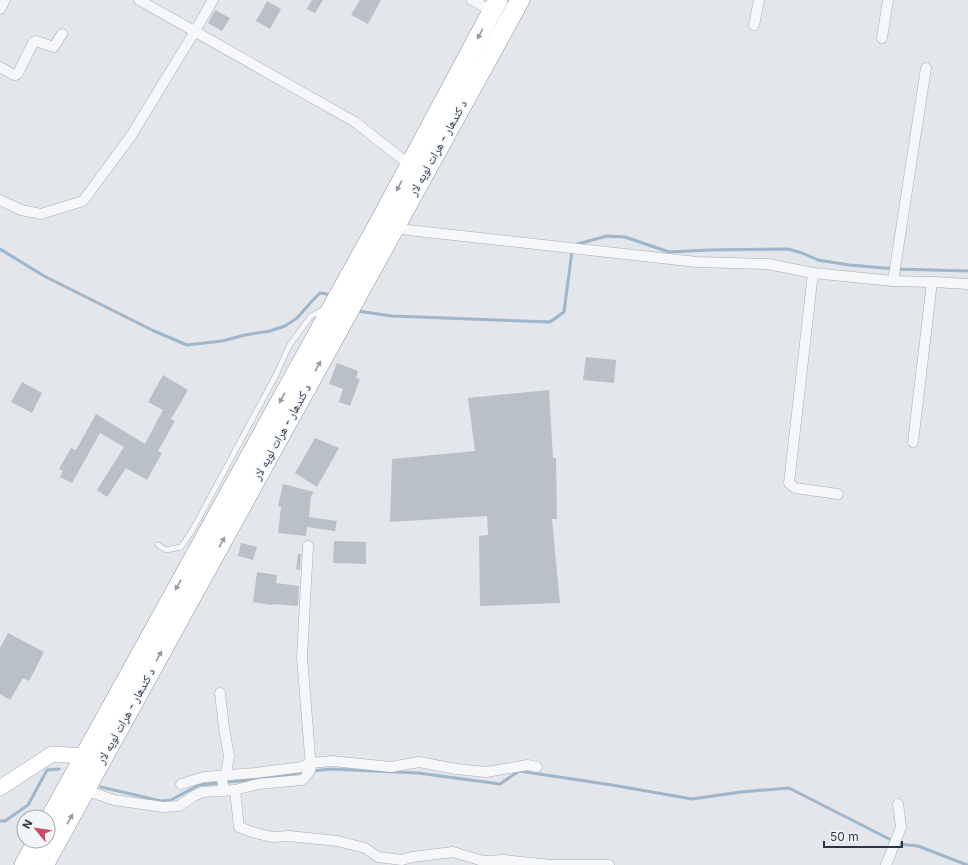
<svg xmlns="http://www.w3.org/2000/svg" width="968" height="865" font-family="Inter,'Noto Naskh Arabic',sans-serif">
<rect width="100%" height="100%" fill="#e3e6eb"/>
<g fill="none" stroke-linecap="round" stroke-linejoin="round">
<g stroke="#9fb6ca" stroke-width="3">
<path d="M574,245L607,236L625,237L669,252L709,250L788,249L802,253L818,260L849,265L896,269L968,271"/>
<path d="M0,249L44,276L154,331L187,345L222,341L245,335L270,331L285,326L297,318L313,300L320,293L327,294"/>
<path d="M357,311L392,316L550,322L564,312L572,251"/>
<path d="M312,771L330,769L418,773L500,784L519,771L612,785L692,799L741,792L789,788L899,844L918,846L967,865"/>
<path d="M101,787L161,801L171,800L199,785L249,780L305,772"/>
<path d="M0,821H5L28,805L47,770L59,769"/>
</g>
</g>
<g fill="#bac0c8">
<path d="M312,0H323L315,13L307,9Z"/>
<path d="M360,0H381L368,24L351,15Z"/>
<path d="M267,1L281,9L270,29L256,21Z"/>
<path d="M215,10L230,18L222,31L208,23Z"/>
<path d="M586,357L616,360L614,383L583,380Z"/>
<path d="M337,363L358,371L356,378L360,379L350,406L339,402L343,389L329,384Z"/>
<path d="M163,375L188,390L171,419L175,421L158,451L162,453L147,480L126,468L107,497L97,490L124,447L100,433L72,483L60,477L63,471L59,469L71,448L76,450L96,414L145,444L163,410L148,402Z"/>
<path d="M22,382L42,393L32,413L11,402Z"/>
<path d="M549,390L553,458H556L557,519H552L560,603L480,606L479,536L488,535L487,516L390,522L392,459L475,451L468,398Z"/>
<path d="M315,438L339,448L317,487L295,473Z"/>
<path d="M283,484L314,492L311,496L309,517L337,521L335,531L307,527L306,536L278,533L281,507L278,506Z"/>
<path d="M334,541L366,542V564L333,563Z"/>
<path d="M241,543L257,547L253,560L238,556Z"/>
<path d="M298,554H301L300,570L296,569Z"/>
<path d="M257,572L277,575L276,583L299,586L298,606L273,604L272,605L253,602Z"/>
<path d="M8,633L44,652L29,681L23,678L10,700L0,694V648Z"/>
</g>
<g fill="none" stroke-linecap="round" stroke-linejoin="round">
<g stroke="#a8adb5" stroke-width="6">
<path id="lane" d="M158,545L166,550L181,547L192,531L276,375L289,346L311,316L325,309"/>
</g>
<g stroke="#a8adb5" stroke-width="11">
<g id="street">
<path d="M139,0L355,122L410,165"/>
<path d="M472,0L492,11"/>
<path d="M0,9L5,0"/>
<path d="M754,25L759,0"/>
<path d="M882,38L888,0"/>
<path d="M0,67L14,75H16L18,73L33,43L36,41L54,47L62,34"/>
<path d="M0,200L21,210L41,214L83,201L131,136L195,31L213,0"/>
<path d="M395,227L408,230L697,262L768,264L813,273L893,281L932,282L968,284"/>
<path d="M813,273L789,483L795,488L838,494"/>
<path d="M893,281L926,68"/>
<path d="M913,442L932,282"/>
<path d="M220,693L224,728L229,756L226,773L222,779L224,791"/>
<path d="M181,784L204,777L255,773L302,767L310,763L332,761L391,767L419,762L456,769L486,772L528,765L537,767"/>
<path d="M85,790L114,800L163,807L179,806L194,796L202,792L235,790L258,784L302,780C312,771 312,768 310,755L302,657L308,546"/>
<path d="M235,790L239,827L252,832L272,837L289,836L337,841L365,848L378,857L402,860L412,857L453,852L483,861L504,860L552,865H609"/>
<path d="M886,865L901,827L898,804"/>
</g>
</g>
<g stroke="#a8adb5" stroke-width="16">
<path id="secondary" d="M0,788L52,754L84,756"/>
</g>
<g stroke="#8a95a1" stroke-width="20">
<g id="highway">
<path d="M48,822L381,219L498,0"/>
<path d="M24,865L37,841"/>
<path d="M44,865L520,0"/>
</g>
</g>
<use href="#lane" stroke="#f6f7f9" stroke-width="5"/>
<use href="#street" stroke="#f6f7f9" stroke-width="10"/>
<use href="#secondary" stroke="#fff" stroke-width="15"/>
<use href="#highway" stroke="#fff" stroke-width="19"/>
</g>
<defs><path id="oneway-solid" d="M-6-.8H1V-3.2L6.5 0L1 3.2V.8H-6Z"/></defs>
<g fill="#959aa1">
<use href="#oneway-solid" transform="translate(480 34) rotate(118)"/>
<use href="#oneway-solid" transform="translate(399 186) rotate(118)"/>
<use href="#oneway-solid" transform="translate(318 366) rotate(-61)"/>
<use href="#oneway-solid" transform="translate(282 398) rotate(119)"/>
<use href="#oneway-solid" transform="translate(222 542) rotate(-61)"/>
<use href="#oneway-solid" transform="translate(178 585) rotate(119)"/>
<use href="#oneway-solid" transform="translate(159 656) rotate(-61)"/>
<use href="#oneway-solid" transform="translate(70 819) rotate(-61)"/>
</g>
<g text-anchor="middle" stroke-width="3" stroke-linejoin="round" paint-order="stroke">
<g font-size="12" fill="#2b3543" stroke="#f2f5f8">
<text transform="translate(438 148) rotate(-61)" y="4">د کندهار - هرات لويه لار</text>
<text transform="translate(282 432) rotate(-61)" y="4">د کندهار - هرات لويه لار</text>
<text transform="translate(126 716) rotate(-61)" y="4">د کندهار - هرات لويه لار</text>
</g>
</g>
<g transform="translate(36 829) rotate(299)"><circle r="19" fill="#f2f5f8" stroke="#a2a8b0"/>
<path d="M0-3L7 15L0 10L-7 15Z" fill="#cd4b66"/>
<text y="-6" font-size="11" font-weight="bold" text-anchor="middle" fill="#2b3543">N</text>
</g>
<path d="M824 841v6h78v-6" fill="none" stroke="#2b3543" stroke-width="2"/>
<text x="830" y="841" font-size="12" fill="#2b3543" stroke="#f2f5f8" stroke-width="3" paint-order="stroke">50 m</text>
</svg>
